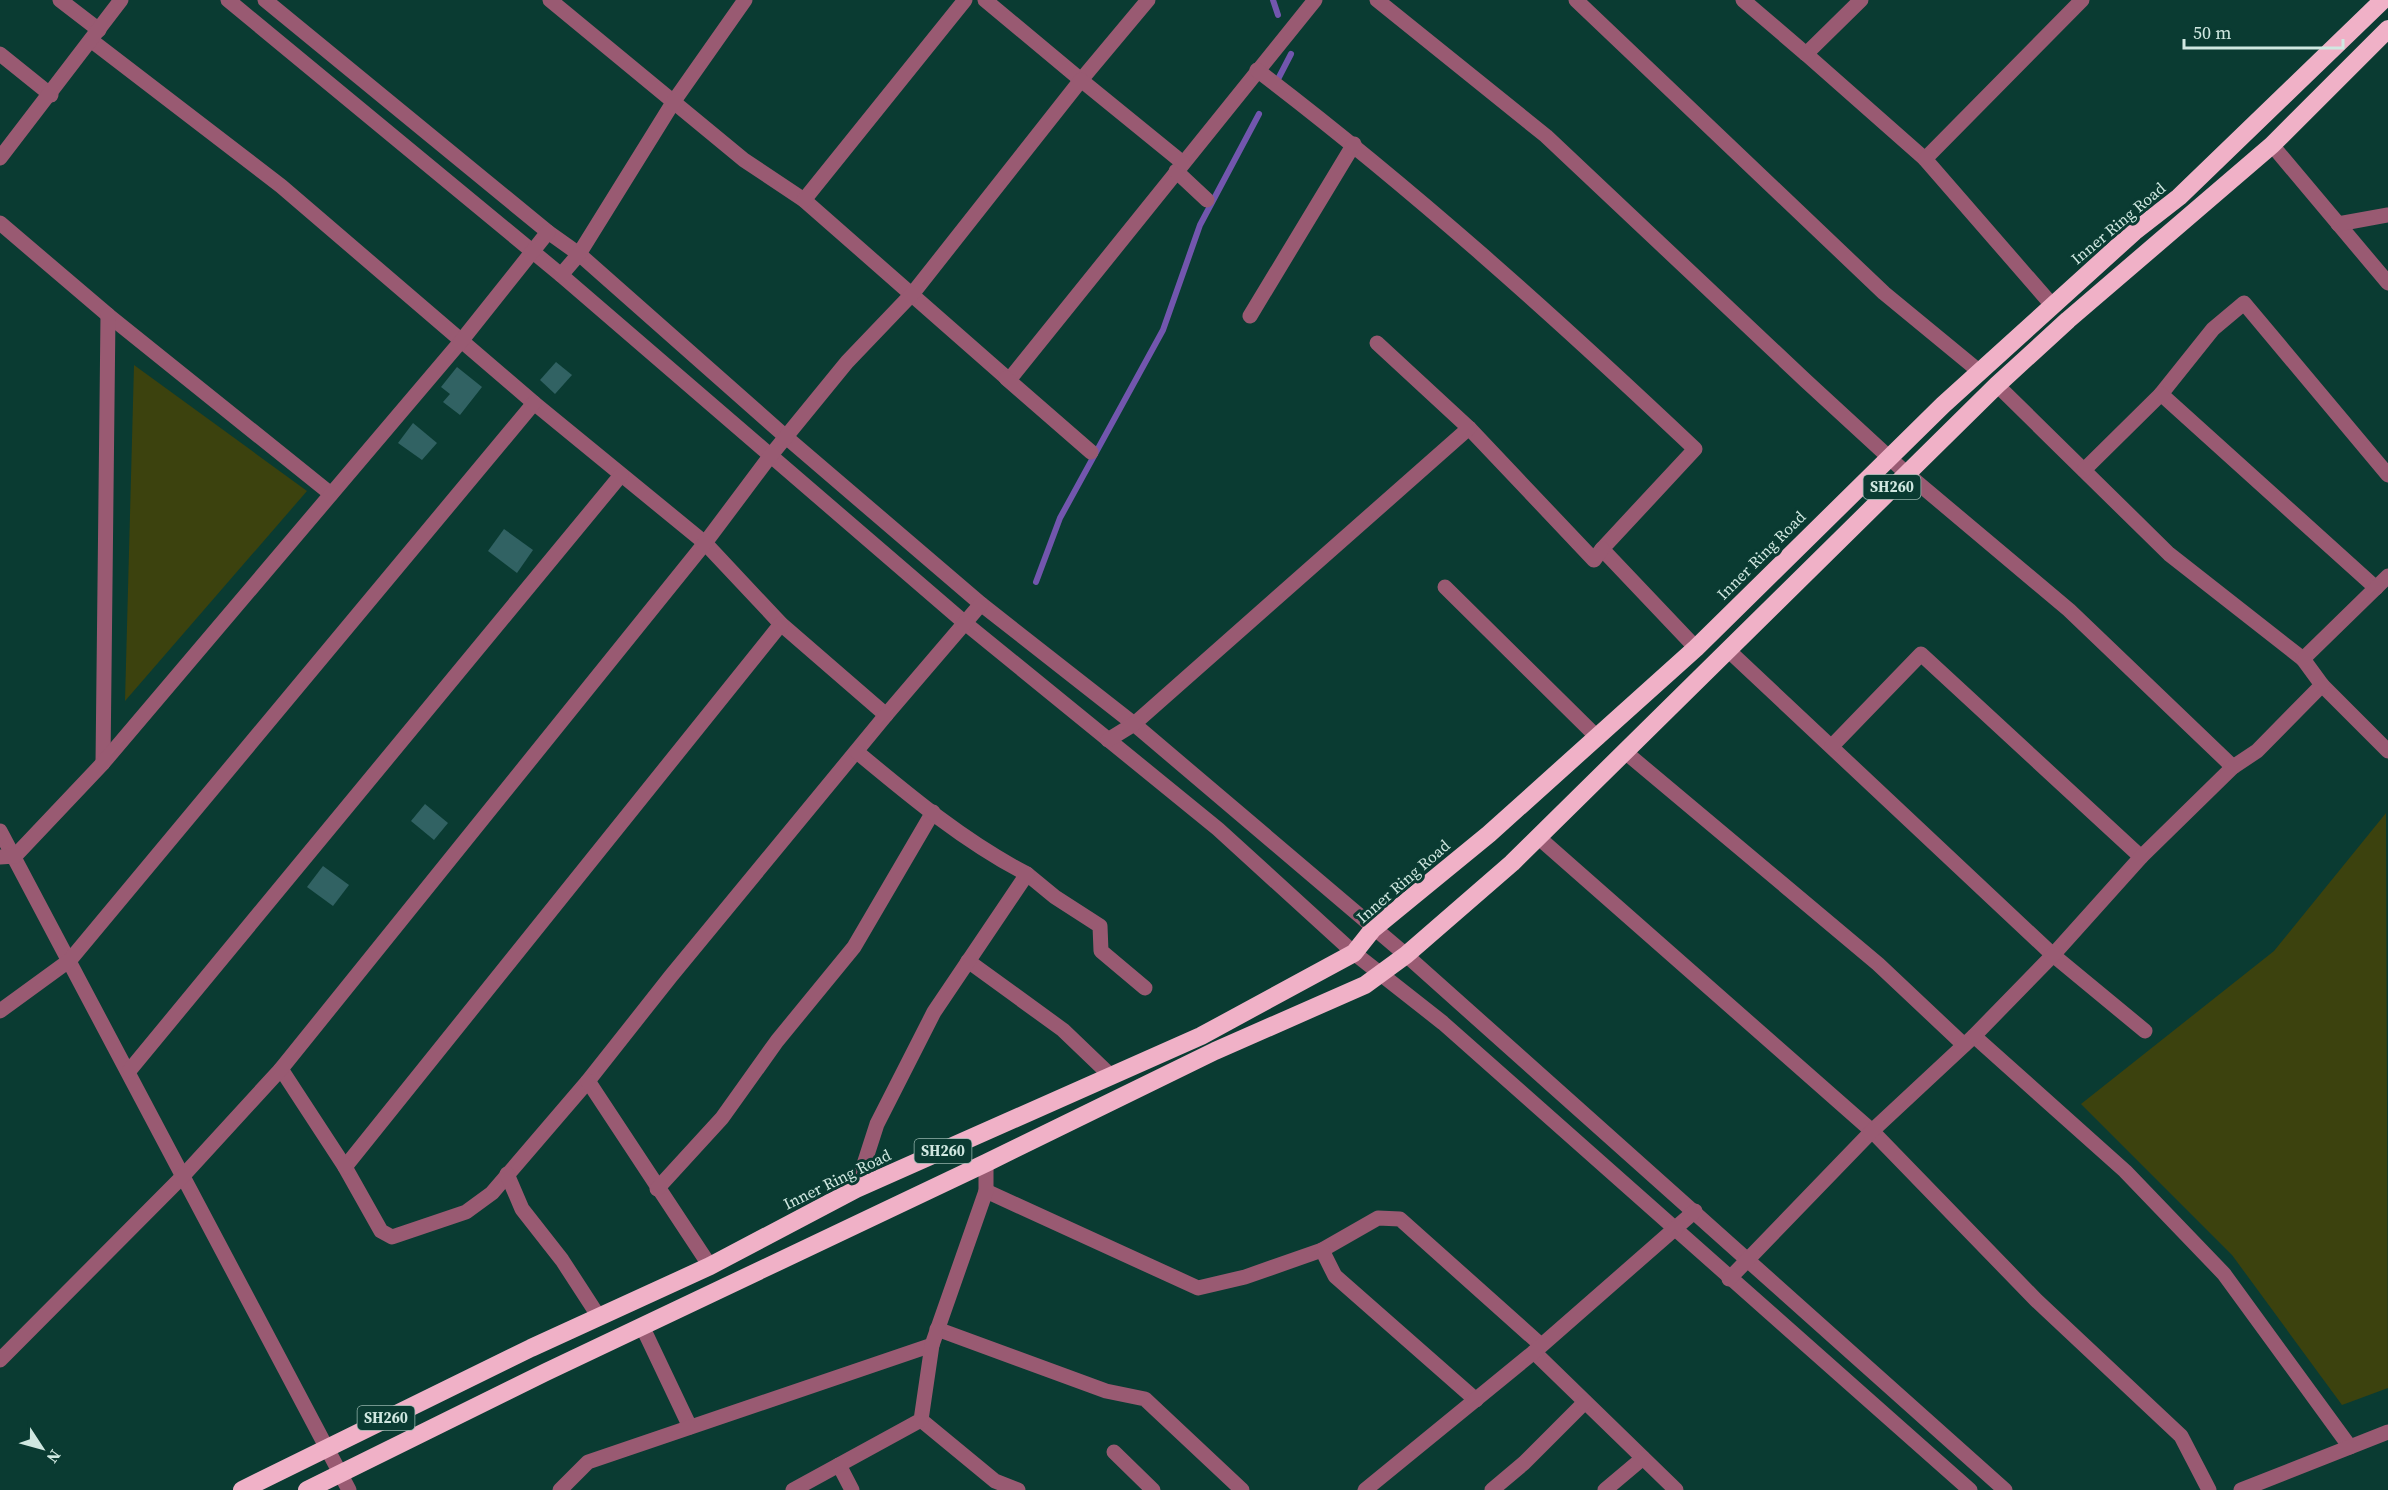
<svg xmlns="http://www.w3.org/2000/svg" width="2388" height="1490" font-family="'Source Serif 4',serif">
<rect width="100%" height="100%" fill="#0a3b32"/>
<g fill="#3c420e">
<path d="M134,365L307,491L125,701Z"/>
<path d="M2386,813L2388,1388L2342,1405L2232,1255L2081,1104L2274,951Z"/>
</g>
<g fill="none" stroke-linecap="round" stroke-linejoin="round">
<g stroke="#7256ae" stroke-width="6">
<path d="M1273,0L1278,15"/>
<path d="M1276,83L1291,54"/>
<path d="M1036,582L1060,518L1163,330L1200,225L1259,114"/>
</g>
</g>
<g fill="#316263">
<path d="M556,362L572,375L555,394L540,380Z"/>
<path d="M457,367L482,387L460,415L443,402L450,394L441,387Z"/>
<path d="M413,423L437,443L422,460L398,443Z"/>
<path d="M504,529L533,550L517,573L488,551Z"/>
<path d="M425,804L448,823L434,840L411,821Z"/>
<path d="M323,866L349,885L333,906L307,887Z"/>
</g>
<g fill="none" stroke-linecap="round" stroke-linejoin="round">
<g stroke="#995a72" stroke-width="15">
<path d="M60,0L99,30"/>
<path d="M228,0L561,275L965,623L1218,829L1354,953L1443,1023L1970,1490"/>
<path d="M265,0L548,232L579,254L786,437L981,604L1134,724L1406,955L2005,1490"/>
<path d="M550,0L744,160L804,200L1009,380L1315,0"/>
<path d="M985,0L1081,80L1148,0"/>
<path d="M1377,0L1546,136L1806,381L1906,473L2069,610L2233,767"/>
<path d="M1576,0L1884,293L1980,372"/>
<path d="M1743,0L1806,54"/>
<path d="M1861,0L1806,54L1925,159"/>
<path d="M92,41L281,186L534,403L705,543L781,624L886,715"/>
<path d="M0,54L51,95"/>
<path d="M1257,70C1412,188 1553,315 1695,449L1602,549L1696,648"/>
<path d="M2272,145L2388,283"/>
<path d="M0,158L121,0"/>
<path d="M1176,171L1207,200"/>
<path d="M804,200L965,0"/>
<path d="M0,223L108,315L331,494"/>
<path d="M2338,224L2388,215"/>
<path d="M561,275L579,254L674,101L745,0"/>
<path d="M2052,305L1925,159L2082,0"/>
<path d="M1250,316L1354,144"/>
<path d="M1006,378L1091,452"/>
<path d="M1997,385L2169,554L2303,659"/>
<path d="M2161,394L2213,329L2244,303L2388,475"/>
<path d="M1469,428L1594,560L1602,549"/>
<path d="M2084,470L2161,394L2376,588"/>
<path d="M1445,587L1598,738"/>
<path d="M781,624L345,1167L381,1231L392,1237L466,1212L492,1193L588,1081L671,976L886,715L981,604"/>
<path d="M1728,650L2053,955L2145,1031"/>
<path d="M2322,685L2388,751"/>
<path d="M1108,740L1134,724L1469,428L1377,343"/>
<path d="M1832,746L1921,654L2141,857"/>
<path d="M1624,751L1878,964L1964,1045"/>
<path d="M103,763L108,315"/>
<path d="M0,831L349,1490"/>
<path d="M1538,837L1872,1131L2036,1300L2181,1436L2209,1490"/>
<path d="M0,857L15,856L103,763L462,340L548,232"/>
<path d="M1027,874L1055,897L1100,926L1101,951L1145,988"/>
<path d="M968,961L1063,1030L1111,1076"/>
<path d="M0,1011L70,960L534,403"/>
<path d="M1974,1036L2125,1171L2224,1274L2350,1447"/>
<path d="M281,1069L345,1167"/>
<path d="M129,1071L621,475"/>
<path d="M588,1081L710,1266"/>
<path d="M507,1174L522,1209L562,1260L599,1317"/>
<path d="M657,1189L722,1118L777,1041L854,947L933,812"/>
<path d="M856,1189L877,1124L934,1012L1027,874C965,842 911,797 857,752"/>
<path d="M986,1191L1198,1288L1245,1277L1322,1250L1378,1218L1400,1219L1541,1345"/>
<path d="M1322,1250L1335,1276L1476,1400"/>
<path d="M1729,1279L1872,1131L1974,1036L2053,955L2141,857L2233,767L2257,751L2322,685L2303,659L2388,576"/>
<path d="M642,1326L690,1427"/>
<path d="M937,1329L1106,1391L1145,1399L1242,1490"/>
<path d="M1534,1352L1676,1490"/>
<path d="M0,1360L182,1177L281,1069L705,543L771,455L847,362L913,293L1081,80L1183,163"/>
<path d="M921,1420L995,1481L1018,1490"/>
<path d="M1114,1452L1153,1490"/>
<path d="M839,1465L852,1490"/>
<path d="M560,1490L588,1462L932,1345"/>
<path d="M793,1490L921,1420L932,1345L986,1191V1163"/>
<path d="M1365,1490L1534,1352L1695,1211"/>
<path d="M1492,1490L1524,1463L1585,1402"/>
<path d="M1605,1490L1643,1458"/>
<path d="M2241,1490L2388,1432"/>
</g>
<g stroke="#f0b1c7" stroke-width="18">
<path d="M242,1490L531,1348L710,1266L856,1189L1201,1036L1354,953L1373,929L1489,834L1696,648L1943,405L2134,232L2179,197L2383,0"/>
<path d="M307,1490L546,1372L986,1163L1215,1051L1365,985L1406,955L1512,863L1997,385L2068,320L2272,145L2388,29"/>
</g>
</g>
<g text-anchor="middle" stroke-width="6" stroke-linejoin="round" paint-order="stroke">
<g fill="#0a3b32" stroke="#95b4ac" stroke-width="1.5">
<rect x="1863.5" y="475" width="57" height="24" rx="4.5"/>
<rect x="914.5" y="1139" width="57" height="24" rx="4.5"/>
<rect x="357.5" y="1406" width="57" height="24" rx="4.5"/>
</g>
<g font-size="15" font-weight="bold" fill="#d0e8e1">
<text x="1892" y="492">SH260</text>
<text x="943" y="1156">SH260</text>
<text x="386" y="1423">SH260</text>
</g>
<g font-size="16" fill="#d0e8e1" stroke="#0a3b32">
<text transform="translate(2118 223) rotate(-40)" y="6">Inner Ring Road</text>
<text transform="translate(1761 555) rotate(-45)" y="6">Inner Ring Road</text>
<text transform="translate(1403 881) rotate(-41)" y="6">Inner Ring Road</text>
<text transform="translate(837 1179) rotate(-26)" y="6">Inner Ring Road</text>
</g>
</g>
<g transform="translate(42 1448) rotate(126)" stroke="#0a3b32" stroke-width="4.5" paint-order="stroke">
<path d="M0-4.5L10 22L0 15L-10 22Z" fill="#d0e8e1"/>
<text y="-9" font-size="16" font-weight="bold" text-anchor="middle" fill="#d0e8e1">N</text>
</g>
<path d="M2184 39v9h159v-9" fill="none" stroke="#d0e8e1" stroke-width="3"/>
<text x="2193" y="39" font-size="18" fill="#d0e8e1" stroke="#0a3b32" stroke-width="4.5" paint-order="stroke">50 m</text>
</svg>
